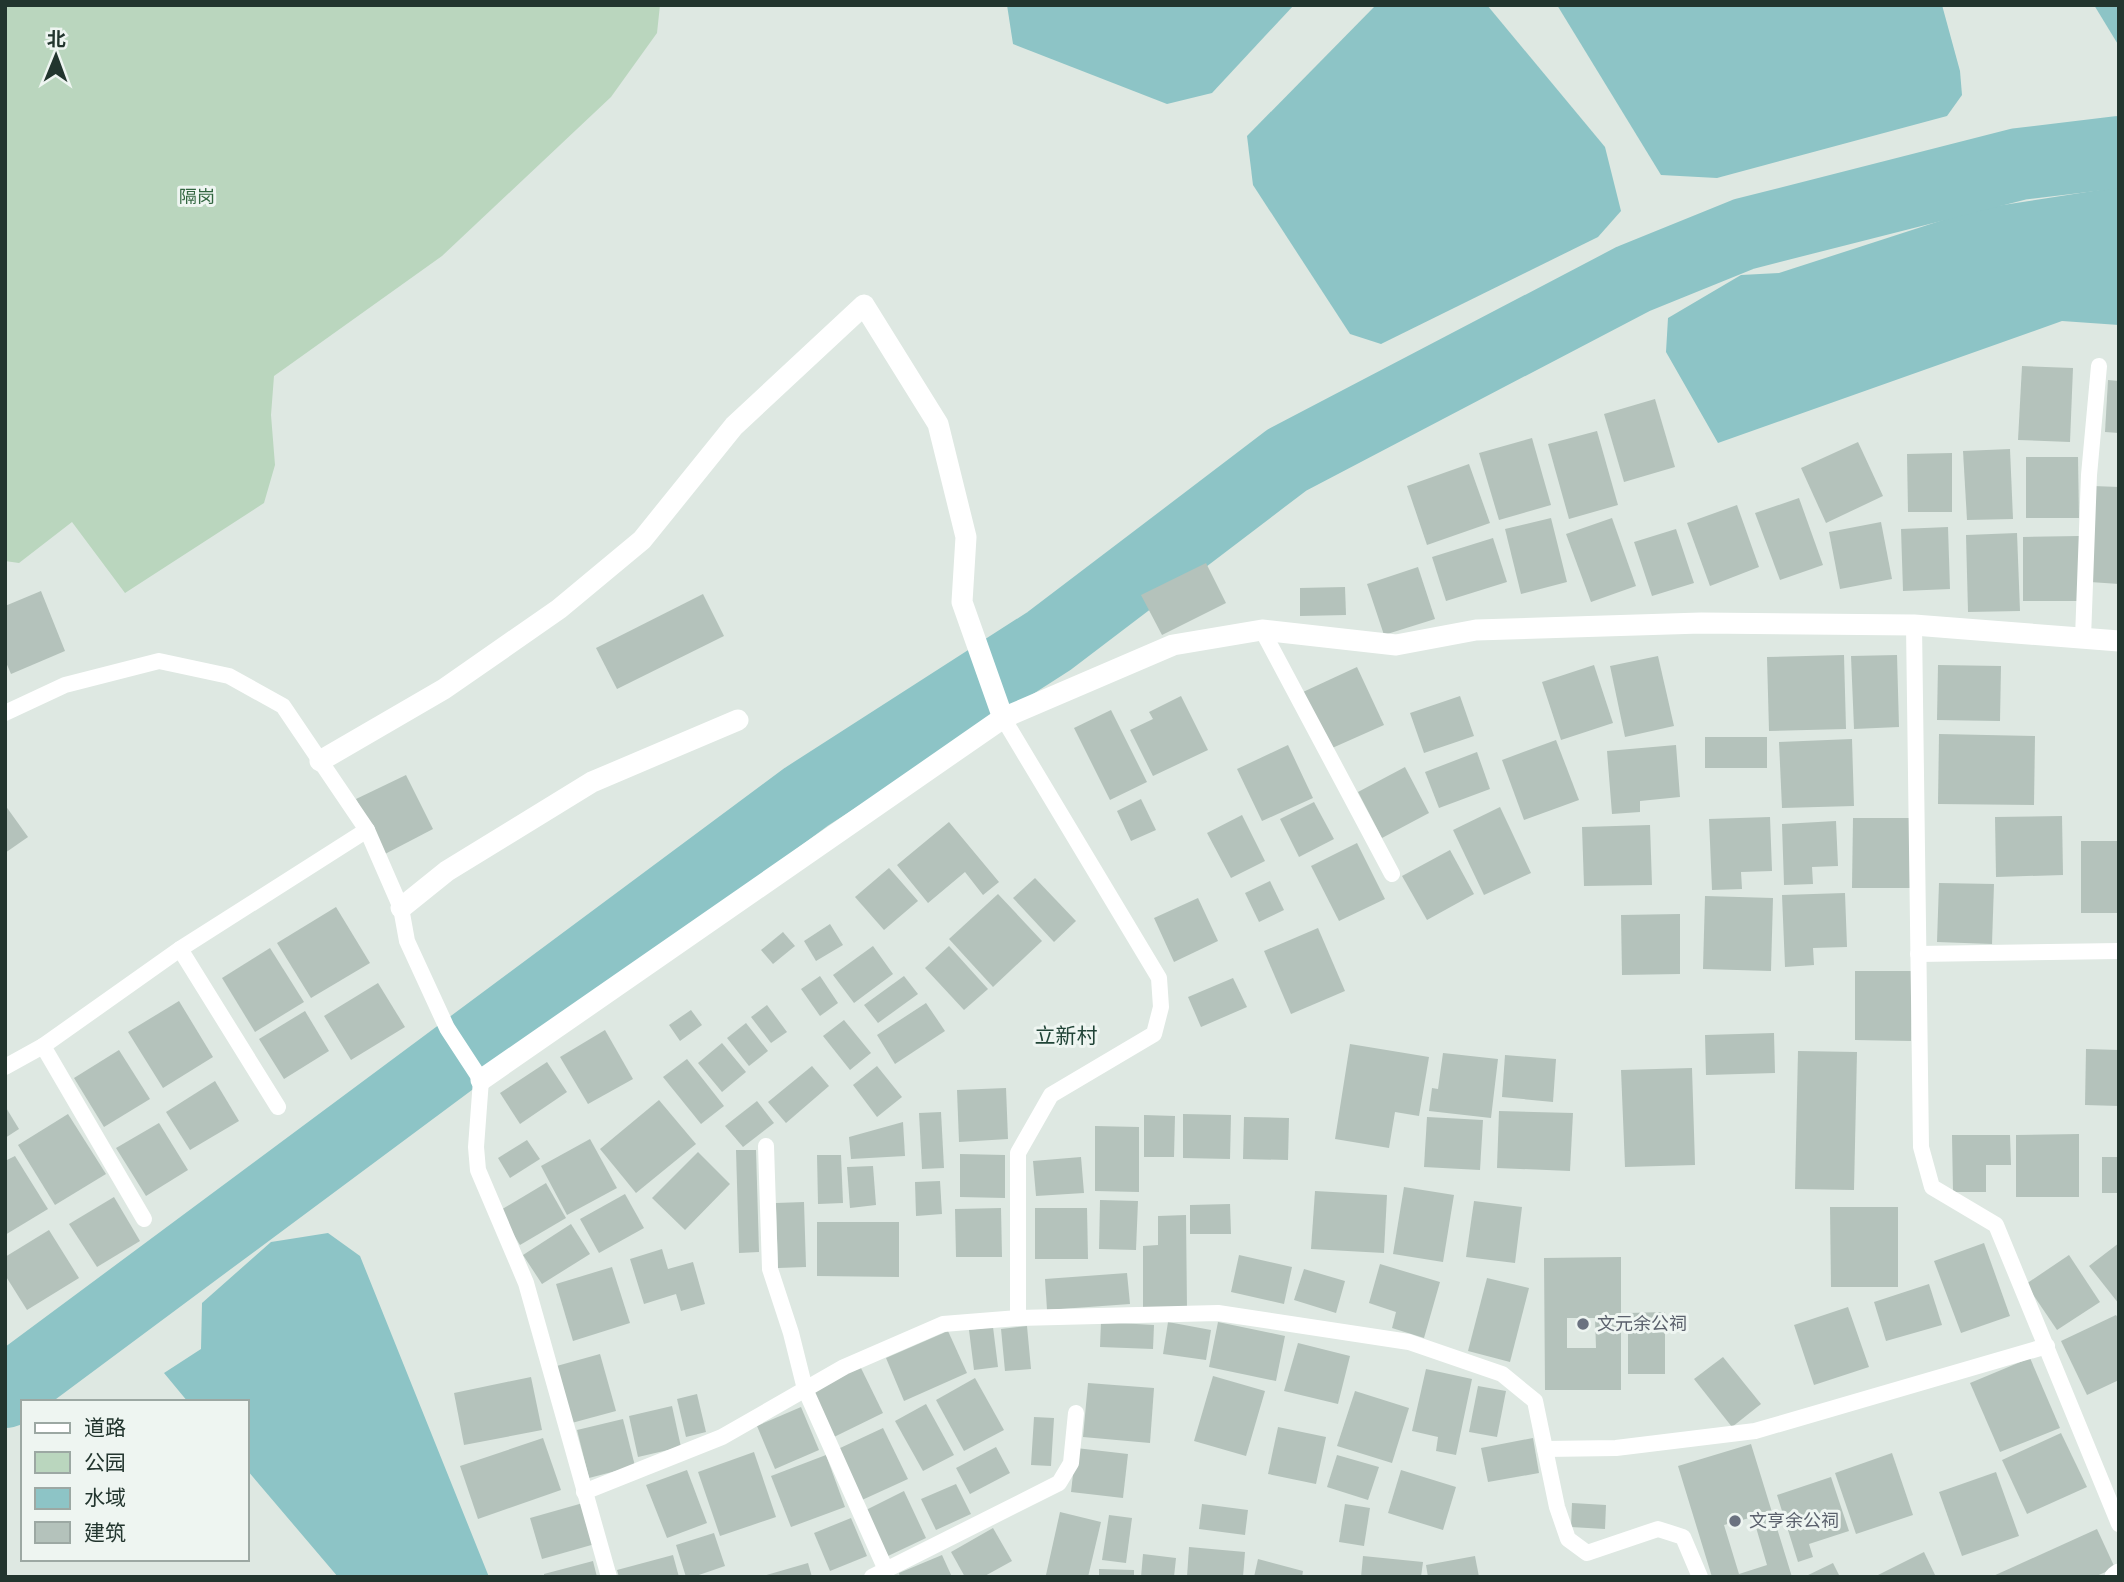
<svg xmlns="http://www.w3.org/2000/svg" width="2124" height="1582" font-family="'PT Sans','Noto Sans SC',sans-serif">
<rect width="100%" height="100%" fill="#dee8e2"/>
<path fill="#bad6be" d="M5,5H660L657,33L611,97L442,256L274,376L271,415L275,465L264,503L125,593L72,522L19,563L5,561Z"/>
<g fill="#8dc4c6">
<path d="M1007,5H1294L1212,93L1167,104L1013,44Z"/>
<path d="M1380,5H1487L1605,147L1621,211L1598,237L1381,344L1350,334L1253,185L1247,136L1374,7Z"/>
<path d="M1557,5H1942L1960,71L1962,95L1947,116L1717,178L1661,175Z"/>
<path d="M2094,5H2119V46Z"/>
<path d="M2119,187V325L2062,321L1718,443L1666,352L1668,318L1741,275L1779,273L1977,209Z"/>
<path d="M328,1233L360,1256L489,1577H338L247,1470V1402H188L164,1373L201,1349L202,1303L271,1242Z"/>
</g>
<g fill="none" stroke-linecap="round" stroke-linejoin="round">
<path stroke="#8dc4c6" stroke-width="72" d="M5,1392L806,797L1049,641L1287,460L1633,279L1744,234L2019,164L2119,152"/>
</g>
<g fill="#b4c2bb" fill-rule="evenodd">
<path d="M2022,366L2073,368L2070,442L2018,440Z"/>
<path d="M2108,380L2119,381V433L2105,432Z"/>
<path d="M1655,399L1675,467L1624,482L1604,414Z"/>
<path d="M1597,431L1618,505L1569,519L1548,444Z"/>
<path d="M1532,438L1551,505L1499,520L1479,453Z"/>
<path d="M1858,442L1883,496L1826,523L1801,468Z"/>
<path d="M2010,449L2013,519L1967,520L1963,451Z"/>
<path d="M1952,453V512H1908L1907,454Z"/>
<path d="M2026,457H2078L2079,518H2026Z"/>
<path d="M1469,464L1490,523L1427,545L1407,486Z"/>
<path d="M2093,486L2119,487V584L2090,582Z"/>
<path d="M1799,498L1823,565L1780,580L1755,513Z"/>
<path d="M1737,505L1759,567L1710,586L1687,523Z"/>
<path d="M1551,518L1567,582L1521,594L1505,529Z"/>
<path d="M1612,518L1636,586L1591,602L1566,534Z"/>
<path d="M1881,522L1892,579L1840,589L1829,532Z"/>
<path d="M1948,527L1950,589L1903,591L1901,529Z"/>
<path d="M1676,529L1694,583L1652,596L1634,542Z"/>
<path d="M2017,533L2020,611L1968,612L1966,535Z"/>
<path d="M2079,536L2080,601H2023V537Z"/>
<path d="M1493,538L1507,582L1446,601L1432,557Z"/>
<path d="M1206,563L1226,603L1162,635L1141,595Z"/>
<path d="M1418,567L1435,619L1384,635L1367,584Z"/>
<path d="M1345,587L1346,615L1300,616V588Z"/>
<path d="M41,591L65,651L11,674L5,660V606Z"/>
<path d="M703,594L724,636L617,689L596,648Z"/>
<path d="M1844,655L1846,729L1769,731L1767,657Z"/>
<path d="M1897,655L1899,727L1854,729L1851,656Z"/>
<path d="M1658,656L1674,726L1625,737L1610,666Z"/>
<path d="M1594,665L1613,723L1561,740L1542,682Z"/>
<path d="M1938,665L2001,666L2000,721L1937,720Z"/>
<path d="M1357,667L1384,725L1330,749L1303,692Z"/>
<path d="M1181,696L1208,750L1153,776L1130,730L1153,719L1149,712Z"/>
<path d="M1460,696L1474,736L1424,753L1410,713Z"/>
<path d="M1111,710L1147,782L1110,800L1074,728Z"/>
<path d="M1939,734L2035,736L2034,805L1938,804Z"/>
<rect x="1705" y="737" width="62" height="31"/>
<path d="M1852,739L1854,806L1782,808L1779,742Z"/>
<path d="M1556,740L1579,800L1524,820L1502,760Z"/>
<path d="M1288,745L1313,798L1262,821L1237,769Z"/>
<path d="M1676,745L1680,797L1640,801V812L1612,814L1607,751Z"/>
<path d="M1477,752L1490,789L1439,808L1425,772Z"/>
<path d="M1405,767L1429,813L1382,838L1358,792Z"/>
<path d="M406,775L433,829L385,854L356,799Z"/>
<path d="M1141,799L1156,830L1131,841L1117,811Z"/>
<path d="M1314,802L1334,839L1299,857L1280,819Z"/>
<path d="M5,805L28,837L5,853Z"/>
<path d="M1500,807L1531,873L1484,895L1453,830Z"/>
<path d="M1242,815L1265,861L1231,878L1207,833Z"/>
<path d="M2062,816L2063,875L1996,877L1995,817Z"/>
<path d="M1770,817L1772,871L1741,872L1742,889L1712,890L1709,819Z"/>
<path d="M1853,818H1911V888H1852Z"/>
<path d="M1836,821L1838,866L1812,867L1813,884L1784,885L1782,824Z"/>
<path d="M949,822L999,882L983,895L965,872L928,903L897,865Z"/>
<path d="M1650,825L1652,885L1584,886L1582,827Z"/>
<rect x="2081" y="841" width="38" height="72"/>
<path d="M1357,843L1385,899L1339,921L1311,866Z"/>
<path d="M1450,850L1474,894L1427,920L1402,876Z"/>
<path d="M889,868L918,901L884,930L855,897Z"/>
<path d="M1035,878L1076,921L1054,942L1013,898Z"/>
<path d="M1270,881L1284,910L1259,922L1245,893Z"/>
<path d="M1939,883L1994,884L1992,944L1937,942Z"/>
<path d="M1845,893L1847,947L1813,948L1814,965L1785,967L1782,895Z"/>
<path d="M998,894L1042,941L993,987L949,939Z"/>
<path d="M1705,896L1773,898L1771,971L1703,969Z"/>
<path d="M1198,898L1218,941L1174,962L1154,918Z"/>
<path d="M336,907L370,963L311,998L277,943Z"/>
<path d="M1680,914V974L1622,975L1621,915Z"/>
<path d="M830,924L843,945L816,961L804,941Z"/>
<path d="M1318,928L1345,991L1291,1014L1264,951Z"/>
<path d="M783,932L795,946L773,964L761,950Z"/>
<path d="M873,946L893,974L854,1003L833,975Z"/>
<path d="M949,946L988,989L964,1010L925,968Z"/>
<path d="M270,948L304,1002L255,1032L222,978Z"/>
<path d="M1855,971H1912L1911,1041L1855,1040Z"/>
<path d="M820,976L838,1003L820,1016L801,989Z"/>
<path d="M904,976L918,994L878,1023L864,1005Z"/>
<path d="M1233,978L1247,1007L1201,1027L1188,997Z"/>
<path d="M378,983L405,1027L351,1060L324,1016Z"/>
<path d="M179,1001L213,1057L163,1088L128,1032Z"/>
<path d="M926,1003L945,1031L895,1064L877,1035Z"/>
<path d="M767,1005L787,1032L771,1043L751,1017Z"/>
<path d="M691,1010L702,1025L680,1041L669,1025Z"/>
<path d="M305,1011L329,1051L284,1079L259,1039Z"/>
<path d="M844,1020L871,1053L850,1070L823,1036Z"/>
<path d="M746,1023L768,1051L749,1066L727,1038Z"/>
<path d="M605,1030L633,1079L588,1104L560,1057Z"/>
<path d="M1774,1033L1775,1073L1706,1075L1705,1035Z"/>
<path d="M722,1043L746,1072L722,1092L698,1063Z"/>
<path d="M1350,1044L1429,1057L1419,1116L1395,1112L1389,1148L1335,1139Z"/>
<path d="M2086,1049L2119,1050V1106L2085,1105Z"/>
<path d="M119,1050L150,1099L104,1127L74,1078Z"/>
<path d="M1798,1051L1857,1052L1854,1190L1795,1189Z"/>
<path d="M1443,1053L1498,1059L1491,1118L1429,1111L1432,1088L1438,1089Z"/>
<path d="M1505,1055L1556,1059L1553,1102L1502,1097Z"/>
<path d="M687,1059L724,1106L701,1124L663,1077Z"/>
<path d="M547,1062L567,1092L520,1124L500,1093Z"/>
<path d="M812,1066L829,1086L786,1123L768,1102Z"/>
<path d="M877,1066L902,1097L877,1117L853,1085Z"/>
<path d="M1692,1068L1695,1165L1625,1167L1621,1070Z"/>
<path d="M215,1081L239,1121L190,1150L166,1112Z"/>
<path d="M1006,1088L1008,1139L959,1142L957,1090Z"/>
<path d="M659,1100L696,1144L636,1193L600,1149Z"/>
<path d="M757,1101L774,1123L743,1147L725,1126Z"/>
<path d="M5,1106L19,1129L5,1138Z"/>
<path d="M1499,1111L1573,1113L1570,1171L1497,1168Z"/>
<path d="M941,1112L944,1168L922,1169L919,1113Z"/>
<path d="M68,1114L106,1174L55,1205L18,1145Z"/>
<path d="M1183,1114L1231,1115L1230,1159L1183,1158Z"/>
<path d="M1144,1115L1175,1116L1174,1157H1144Z"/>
<path d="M1244,1117L1289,1118L1288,1160L1243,1159Z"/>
<path d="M1427,1117L1483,1120L1480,1170L1424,1167Z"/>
<path d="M903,1122L905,1156L851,1159L849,1137Z"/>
<path d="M159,1123L188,1170L146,1196L116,1148Z"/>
<path d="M1095,1126L1139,1127V1192L1095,1191Z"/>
<path d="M2079,1134V1197H2016V1135Z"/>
<path d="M1952,1135H2010L2011,1165H1986V1192H1953Z"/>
<path d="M590,1139L617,1188L567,1215L541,1166Z"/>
<path d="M527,1140L540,1159L510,1178L498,1158Z"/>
<path d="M736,1150H756L759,1252L739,1253Z"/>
<path d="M698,1152L730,1184L685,1230L652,1198Z"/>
<path d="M960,1154L1005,1155V1198L960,1197Z"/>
<path d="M817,1155H841L843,1203L818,1204Z"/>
<path d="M15,1156L48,1209L5,1235V1161Z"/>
<path d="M1081,1157L1084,1193L1036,1196L1033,1161Z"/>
<rect x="2102" y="1157" width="17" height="36"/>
<path d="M873,1166L876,1205L850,1208L847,1167Z"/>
<path d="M940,1181L942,1214L916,1216L915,1182Z"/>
<path d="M546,1183L566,1218L520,1245L499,1211Z"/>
<path d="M1404,1187L1454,1195L1443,1262L1393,1254Z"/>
<path d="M1315,1191L1387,1195L1384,1253L1311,1249Z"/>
<path d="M625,1194L644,1228L599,1253L580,1219Z"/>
<path d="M114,1197L140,1241L97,1267L69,1224Z"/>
<path d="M1100,1200L1138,1201L1136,1250L1099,1249Z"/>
<path d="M1474,1201L1522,1207L1515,1263L1466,1257Z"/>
<path d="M804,1202L806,1267L778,1268L776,1203Z"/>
<path d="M1230,1204L1231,1234H1190V1205Z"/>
<path d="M1830,1207H1898V1287H1831Z"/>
<path d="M1001,1208L1002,1257H956L955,1209Z"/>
<path d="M1035,1208H1087L1088,1259H1035Z"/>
<path d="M1186,1215L1187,1309H1143V1246L1158,1245V1216Z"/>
<path d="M817,1222H899V1277L817,1276Z"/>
<path d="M571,1224L590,1254L542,1284L523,1255Z"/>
<path d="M49,1230L79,1278L27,1310L5,1275V1257Z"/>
<path d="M1984,1243L2010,1316L1961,1333L1934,1261Z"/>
<path d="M2119,1243V1304L2089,1266Z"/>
<path d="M662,1249L668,1269L693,1262L705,1304L681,1311L676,1294L644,1304L630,1259Z"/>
<path d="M1239,1255L1292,1267L1284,1304L1231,1292Z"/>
<path d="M2069,1255L2100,1302L2057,1330L2026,1284Z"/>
<path d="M1621,1257V1390H1545L1544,1258ZM1567,1318H1595L1596,1348H1567Z"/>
<path d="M1380,1264L1440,1282L1424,1338L1392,1328L1396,1312L1369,1303Z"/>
<path d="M612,1267L630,1323L573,1341L556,1284Z"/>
<path d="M1304,1269L1345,1281L1336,1313L1294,1300Z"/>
<path d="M1127,1273L1130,1304L1047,1310L1045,1279Z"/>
<path d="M1487,1278L1529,1288L1510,1362L1468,1351Z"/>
<path d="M1929,1284L1942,1325L1886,1341L1874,1302Z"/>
<path d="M1848,1307L1869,1367L1814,1385L1794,1325Z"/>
<path d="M1665,1312V1374H1628V1313Z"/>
<path d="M2116,1315L2119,1320V1380L2087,1395L2061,1341Z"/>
<path d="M1101,1322L1154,1325L1153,1349L1100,1347Z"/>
<path d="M1168,1322L1211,1330L1206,1360L1163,1354Z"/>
<path d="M1218,1322L1285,1336L1276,1381L1209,1367Z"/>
<path d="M1027,1326L1031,1369L1005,1371L1001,1329Z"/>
<path d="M993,1327L998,1367L974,1370L969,1330Z"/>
<path d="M948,1331L967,1373L904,1401L886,1358Z"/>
<path d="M1298,1343L1350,1356L1338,1404L1284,1391Z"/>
<path d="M600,1354L616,1411L568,1424L553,1367Z"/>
<path d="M1723,1357L1761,1404L1732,1427L1694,1379Z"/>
<path d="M2030,1358L2060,1428L2000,1452L1970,1383Z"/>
<path d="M860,1366L883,1413L834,1437L811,1390Z"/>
<path d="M1426,1369L1472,1379L1456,1455L1436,1451L1438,1437L1412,1431Z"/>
<path d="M1213,1376L1265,1391L1246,1456L1194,1441Z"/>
<path d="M531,1377L542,1430L464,1445L454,1393Z"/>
<path d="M975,1378L1004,1430L964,1451L936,1400Z"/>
<path d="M1088,1383L1154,1388L1150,1443L1083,1437Z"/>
<path d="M1478,1386L1506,1391L1497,1437L1469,1432Z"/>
<path d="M1355,1391L1409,1408L1392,1463L1337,1446Z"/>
<path d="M697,1394L706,1432L686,1437L677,1399Z"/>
<path d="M926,1404L954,1455L923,1471L895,1421Z"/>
<path d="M672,1406L681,1447L638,1457L629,1416Z"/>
<path d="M801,1407L819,1450L775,1469L757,1426Z"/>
<path d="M1034,1417L1054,1418L1051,1466L1031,1465Z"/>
<path d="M623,1419L635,1466L589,1478L577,1430Z"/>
<path d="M1278,1427L1326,1437L1316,1484L1268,1474Z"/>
<path d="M883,1428L908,1479L862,1500L838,1449Z"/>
<path d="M2061,1433L2087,1487L2027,1514L2002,1460Z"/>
<path d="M543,1438L561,1490L478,1519L460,1466Z"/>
<path d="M1533,1438L1539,1473L1488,1482L1481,1448Z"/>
<path d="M1751,1444L1792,1577H1712L1678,1466ZM1753,1517L1767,1565L1739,1574L1724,1525Z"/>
<path d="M996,1447L1010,1473L970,1494L956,1468Z"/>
<path d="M1076,1448L1128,1454L1123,1498L1071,1492Z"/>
<path d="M754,1452L776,1517L720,1536L698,1472Z"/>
<path d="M1892,1453L1913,1515L1856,1534L1835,1473Z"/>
<path d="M826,1455L845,1507L791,1527L771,1476Z"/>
<path d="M1337,1455L1379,1467L1368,1500L1327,1487Z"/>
<path d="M687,1470L707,1523L667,1538L646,1485Z"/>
<path d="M1401,1470L1456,1487L1443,1530L1388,1513Z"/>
<path d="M1996,1472L2019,1536L1962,1556L1939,1492Z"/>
<path d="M1831,1477L1849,1531L1809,1544L1813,1557L1798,1562L1777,1495Z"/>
<path d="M956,1484L971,1514L936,1530L921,1499Z"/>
<path d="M904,1491L926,1538L888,1556L866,1510Z"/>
<path d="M583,1503L595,1544L542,1559L530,1518Z"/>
<path d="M1572,1503L1606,1505L1605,1529L1571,1527Z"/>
<path d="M1202,1504L1248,1510L1245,1535L1199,1529Z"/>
<path d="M1345,1504L1370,1508L1364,1546L1339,1542Z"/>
<path d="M1060,1512L1101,1522L1088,1577L1046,1575Z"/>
<path d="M1109,1515L1132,1518L1126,1563L1102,1560Z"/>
<path d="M851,1518L867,1556L830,1571L814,1533Z"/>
<path d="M993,1528L1012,1561L983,1577H965L951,1552Z"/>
<path d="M2097,1529L2115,1568L2094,1577H1991Z"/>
<path d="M714,1533L725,1566L693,1577H686L676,1545Z"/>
<path d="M1189,1547L1245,1552L1243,1577H1187Z"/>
<path d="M1924,1552L1936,1577H1874Z"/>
<path d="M1143,1554L1176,1558L1174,1577H1141Z"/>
<path d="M673,1555L679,1577H619L617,1570Z"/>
<path d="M942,1555L952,1577H900L899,1573Z"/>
<path d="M1363,1556L1423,1562L1421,1577H1361Z"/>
<path d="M1475,1556L1479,1577H1428L1426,1565Z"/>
<path d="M1258,1559L1303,1571L1302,1577H1254Z"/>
<path d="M593,1561L597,1577H544V1574Z"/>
<path d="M808,1563L812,1577H763V1576Z"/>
<path d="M1833,1563L1840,1577H1804Z"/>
<path d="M1099,1569L1134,1570V1577H1099Z"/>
</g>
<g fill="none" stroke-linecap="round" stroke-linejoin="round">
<g stroke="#fff" stroke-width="16">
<path d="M1914,625L1921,1147L1932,1187L1996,1225L2119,1524"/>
<path d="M1262,630L1392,874"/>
<path d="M2083,638L2089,475L2099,366"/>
<path d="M5,713L65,685L159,661L229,676L283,706L367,830L401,908L407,941L447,1028L481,1080L476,1147L478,1170L526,1283L609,1577"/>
<path d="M1003,718L1159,978L1161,1007L1154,1034L1051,1095L1018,1153V1318"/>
<path d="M180,949L278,1107"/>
<path d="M1918,954L2119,951"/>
<path d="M43,1046L144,1219"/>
<path d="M5,1067L43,1046L180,949L367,830"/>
<path d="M766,1146L770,1269L791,1333L805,1389L886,1570"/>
<path d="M1545,1449L1616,1448L1755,1431L2047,1346"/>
<path d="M584,1492L722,1437L844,1367L943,1324L1018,1318L1218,1313L1409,1342L1502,1374L1535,1401L1557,1507L1568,1539L1587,1553L1658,1529L1683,1537L1700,1577"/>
<path d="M872,1577L1059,1483L1071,1463L1076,1413"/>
</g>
<g stroke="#fff" stroke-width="21">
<path d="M320,761L444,689L559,609L642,540L734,426L864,305L938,424L966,537L962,602L1003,718"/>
<path d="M401,908L447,871L592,782L738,720"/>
<path d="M481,1080L1003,718L1173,645L1262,630L1396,645L1476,630L1701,623L1914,625L2119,641"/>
<path d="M2115,1577L2119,1574"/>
</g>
</g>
<g fill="#6b7280" stroke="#eef5f1" stroke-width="2.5">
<circle cx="1583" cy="1324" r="7"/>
<circle cx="1735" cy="1521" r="7"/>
</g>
<g text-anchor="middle" stroke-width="6" stroke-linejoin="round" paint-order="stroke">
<g font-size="18" fill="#326640" stroke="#eef5f1">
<text x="197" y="203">隔岗</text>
</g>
<g font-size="18" fill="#5b616d" stroke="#eef5f1" text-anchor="start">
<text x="1597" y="1330">文元余公祠</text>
<text x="1749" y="1527">文亨余公祠</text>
</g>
<g font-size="21" fill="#214437" stroke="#eef5f1">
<text x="1066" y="1043">立新村</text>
</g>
</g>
<rect width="2124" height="1582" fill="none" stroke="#22352e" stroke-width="14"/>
<rect x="21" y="1400" width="228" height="161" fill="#eef5f1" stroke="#9ca8a3" stroke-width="2"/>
<rect x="35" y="1423" width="35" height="10" fill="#ffffff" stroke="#9ca8a3" stroke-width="2"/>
<text x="84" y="1435" font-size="21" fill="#22352e">道路</text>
<rect x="35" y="1452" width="35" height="21" fill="#bad6be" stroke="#9ca8a3" stroke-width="2"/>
<text x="84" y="1470" font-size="21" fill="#22352e">公园</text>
<rect x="35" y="1488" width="35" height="21" fill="#8dc4c6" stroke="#9ca8a3" stroke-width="2"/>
<text x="84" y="1505" font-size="21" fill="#22352e">水域</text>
<rect x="35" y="1522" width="35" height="21" fill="#b4c2bb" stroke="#9ca8a3" stroke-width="2"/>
<text x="84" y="1540" font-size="21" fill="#22352e">建筑</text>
<g transform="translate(56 56) rotate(1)" stroke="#eef5f1" stroke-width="5" paint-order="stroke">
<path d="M0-5L12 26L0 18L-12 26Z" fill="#22352e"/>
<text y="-10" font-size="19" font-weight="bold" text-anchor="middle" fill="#22352e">北</text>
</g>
</svg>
